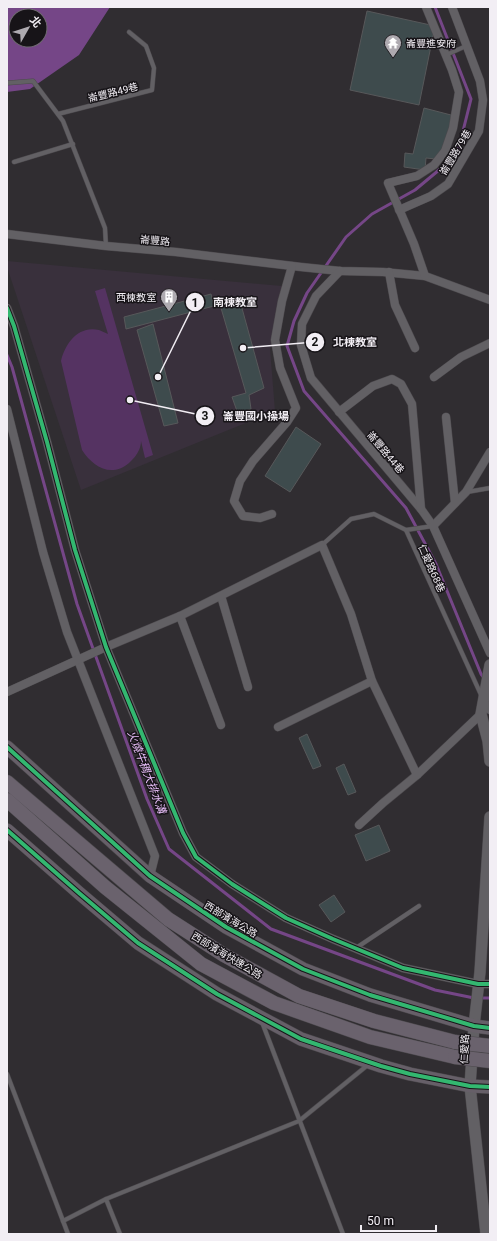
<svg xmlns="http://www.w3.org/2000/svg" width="497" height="1241" font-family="Roboto,'Noto Sans TC',sans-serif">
<rect width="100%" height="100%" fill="#302d31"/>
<path fill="#39303c" d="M7,261L282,286L270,349L275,411L81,490L7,267Z"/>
<path fill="#553362" d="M105,288L153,455L145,458L141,441C141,444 140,448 139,450C137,455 133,459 129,463C111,478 93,467 82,450L61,361C65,344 78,325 99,330C102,331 105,333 108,334L95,291Z"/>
<path fill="#754687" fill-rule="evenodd" d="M7,7H110L79,55L30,89L7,92ZM16,16H40V40H16Z"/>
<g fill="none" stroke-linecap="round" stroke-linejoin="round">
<g stroke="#754687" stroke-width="3">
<path d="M435,7L471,99L457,155L415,190L372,214L346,237L307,293L294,321L287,346L304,391L406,508L436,564L481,674L484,678"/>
<path d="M7,355L12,367L77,604L147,799L169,849L271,929L435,990L474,998"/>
<path d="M480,998H490"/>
</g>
</g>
<g fill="#3e4b4d" stroke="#57585a">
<path d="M367,11L435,26L419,105L350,90Z"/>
<path d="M424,108L451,115L448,142L436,159L426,158L425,170L404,167L405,153L413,154Z"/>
<path d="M211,294L214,306L126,329L124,317Z"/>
<path d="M240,301L264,388L249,395L251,409L238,414L232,397L246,393L221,308Z"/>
<path d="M153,324L178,423L164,426L137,330Z"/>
<path d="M296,427L321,444L290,492L265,476Z"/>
<path d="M307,734L321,766L313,769L299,738Z"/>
<path d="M344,764L356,792L348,795L336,768Z"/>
<path d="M379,825L390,851L366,861L355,835Z"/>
<path d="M334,895L345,912L331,922L319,905Z"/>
</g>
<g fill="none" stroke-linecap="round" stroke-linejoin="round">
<g stroke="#4c494d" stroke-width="5">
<g id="service">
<path d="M446,55L466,46"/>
<path d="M7,83L33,81L63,121L105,228L106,246"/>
<path d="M58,114L152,90L154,68L146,46L129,32"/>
<path d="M14,162L73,144"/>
<path d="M467,492L490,488"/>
<path d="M406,530L433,526"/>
<path d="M322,545L351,519L374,514L406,530L482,697"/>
<path d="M356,948L419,906"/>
<path d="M262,1022L343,1234"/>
<path d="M7,1074L68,1234"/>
<path d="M106,1199L120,1234"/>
<path d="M63,1221L106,1199L299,1121L369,1064"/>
</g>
</g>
<g stroke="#4c494d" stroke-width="9">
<g id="minor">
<path d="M399,210L431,196L448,184L479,131L483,100L480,81L452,7"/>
<path d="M7,234L106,246L176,252L301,267L340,271L383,272L425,276L490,300"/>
<path d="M340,271L316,296L302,324L301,345L311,378L421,509L433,526L490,653"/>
<path d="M389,272L395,305L415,348"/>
<path d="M425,276L414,244L388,183L417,176L434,165L445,151L453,128L459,92L452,70L426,7"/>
<path d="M7,308L14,326L47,442L75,550L106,647L183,833L196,857L232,884L286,918L333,939L403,968L478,984H490"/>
<path d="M434,377L461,357L490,343"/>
<path d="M7,409L43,552L67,632L155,856L150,876"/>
<path d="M339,412L373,386L392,379L401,384L412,404L421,509"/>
<path d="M446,417L455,503"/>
<path d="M272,514L260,518L243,516L234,501L240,481L253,461L287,422L296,408L280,368L275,340L282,301L292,266"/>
<path d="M433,526L466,492L490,452"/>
<path d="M221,596L248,687"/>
<path d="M180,616L221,725"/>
<path d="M7,692L106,647L180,616L322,545L351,614L372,681L417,775"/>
<path d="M483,701L490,710"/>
<path d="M278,727L372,681"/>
<path d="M359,825L383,803L417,775L481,714"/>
</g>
</g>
<g stroke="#4c494d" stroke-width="12">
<g id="tertiary">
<path d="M490,665L481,714L488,741L490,761"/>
<path d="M486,1234L470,1086L474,1026L480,972L490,817"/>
</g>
</g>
<g stroke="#4c494d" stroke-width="14">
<g id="primary">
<path d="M7,747L150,876L226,927L303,969L370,995L474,1026L490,1028"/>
<path d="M7,830L79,893L138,943L217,994L301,1039L381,1066L410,1074L470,1086L490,1087"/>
</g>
</g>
<g stroke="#4c494d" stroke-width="15">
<g id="trunk">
<path d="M7,782L168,919L224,955L299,996L374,1021L455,1042"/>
<path d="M7,800L105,887L201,964L274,1003L370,1037L455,1057"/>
</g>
</g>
<use href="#service" stroke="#626064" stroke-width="4"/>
<use href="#minor" stroke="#626064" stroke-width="8"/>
<use href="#tertiary" stroke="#626064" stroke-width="11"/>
<use href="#primary" stroke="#665f68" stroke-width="13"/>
<use href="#trunk" stroke="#6a626d" stroke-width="14"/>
<g stroke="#4c494d" stroke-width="15" stroke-linecap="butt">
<g id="trunk-bridge">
<path d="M455,1042L490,1046"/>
<path d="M455,1057L490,1061"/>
</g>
</g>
<use href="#trunk-bridge" stroke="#6a626d" stroke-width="14"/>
<g stroke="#171418" stroke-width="6">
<g id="cycleway">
<path d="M7,308L14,326L47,442L75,550L106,647L183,833L196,857L232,884L286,918L333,939L403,968L478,984H490"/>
<path d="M7,747L150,876L226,927L303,969L370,995L474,1026L490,1028"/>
<path d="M7,830L79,893L138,943L217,994L301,1039L381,1066L410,1074L470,1086L490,1087"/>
</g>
</g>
<use href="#cycleway" stroke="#33b770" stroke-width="4"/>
</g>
<defs>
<g id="temple-pin" transform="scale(0.9)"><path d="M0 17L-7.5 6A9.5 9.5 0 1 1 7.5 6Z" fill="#aeaab0" stroke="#171418"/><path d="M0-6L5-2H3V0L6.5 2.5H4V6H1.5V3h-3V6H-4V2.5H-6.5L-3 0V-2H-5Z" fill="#fff"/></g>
<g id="building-pin" transform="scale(0.9)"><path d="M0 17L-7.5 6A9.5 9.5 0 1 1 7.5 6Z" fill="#aeaab0" stroke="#171418"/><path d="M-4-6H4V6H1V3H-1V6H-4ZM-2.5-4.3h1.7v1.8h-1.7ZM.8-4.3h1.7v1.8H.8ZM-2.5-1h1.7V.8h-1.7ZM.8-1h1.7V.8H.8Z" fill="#fff"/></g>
</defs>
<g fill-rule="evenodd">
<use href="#temple-pin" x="393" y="43"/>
<use href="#building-pin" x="169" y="297"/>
</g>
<g text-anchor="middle" stroke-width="3" stroke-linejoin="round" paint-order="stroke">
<g font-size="10" fill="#f2eef4" stroke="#171418" text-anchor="start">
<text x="406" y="47">崙豐進安府</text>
<text x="156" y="301" text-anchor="end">西棟教室</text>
</g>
<g font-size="10" fill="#f2eef4" stroke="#171418">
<text transform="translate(113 92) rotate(-14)" y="4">崙豐路49巷</text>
<text transform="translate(455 152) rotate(-59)" y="4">崙豐路79巷</text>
<text transform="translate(155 240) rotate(5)" y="4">崙豐路</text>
<text transform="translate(386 452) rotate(50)" y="4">崙豐路44巷</text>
<text transform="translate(432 568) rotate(66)" y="4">仁愛路68巷</text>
<text transform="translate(231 919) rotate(31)" y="4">西部濱海公路</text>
<text transform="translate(227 955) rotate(31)" y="4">西部濱海快速公路</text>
<text transform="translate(464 1049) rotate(-87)" y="4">仁愛路</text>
</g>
<g font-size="11" font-style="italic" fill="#e8bef9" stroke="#171418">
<text transform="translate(147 772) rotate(69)" y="4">火燒牛稠大排水溝</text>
</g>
</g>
<path fill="none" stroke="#f2eef4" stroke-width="1.5" d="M158 377L195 302M243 348L315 342M130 400L205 416"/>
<g fill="#f2eef4" stroke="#171418" stroke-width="1.5">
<circle cx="158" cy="377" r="4"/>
<circle cx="243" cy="348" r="4"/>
<circle cx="130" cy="400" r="4"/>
<circle cx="195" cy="302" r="10"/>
<circle cx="315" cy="342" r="10"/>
<circle cx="205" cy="416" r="10"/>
</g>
<g font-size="12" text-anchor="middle" font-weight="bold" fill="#111">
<text x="195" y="307">1</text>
<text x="315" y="346">2</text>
<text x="205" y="420">3</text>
</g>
<g font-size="11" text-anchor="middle" font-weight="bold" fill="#f2eef4" stroke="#171418" stroke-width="3" stroke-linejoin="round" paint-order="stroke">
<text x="235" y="306">南棟教室</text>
<text x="355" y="346">北棟教室</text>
<text x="256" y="420">崙豐國小操場</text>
</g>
<rect width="497" height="1241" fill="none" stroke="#f2eef4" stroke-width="16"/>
<g transform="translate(28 28) rotate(51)"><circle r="19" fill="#171418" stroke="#6f6b70"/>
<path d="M0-3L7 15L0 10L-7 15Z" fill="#aeaab0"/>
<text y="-6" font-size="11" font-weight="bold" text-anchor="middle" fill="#f2eef4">北</text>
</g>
<path d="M361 1225v6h75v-6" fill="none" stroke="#f2eef4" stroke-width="2"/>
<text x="367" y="1225" font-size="12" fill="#f2eef4" stroke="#171418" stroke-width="3" paint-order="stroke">50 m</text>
</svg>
